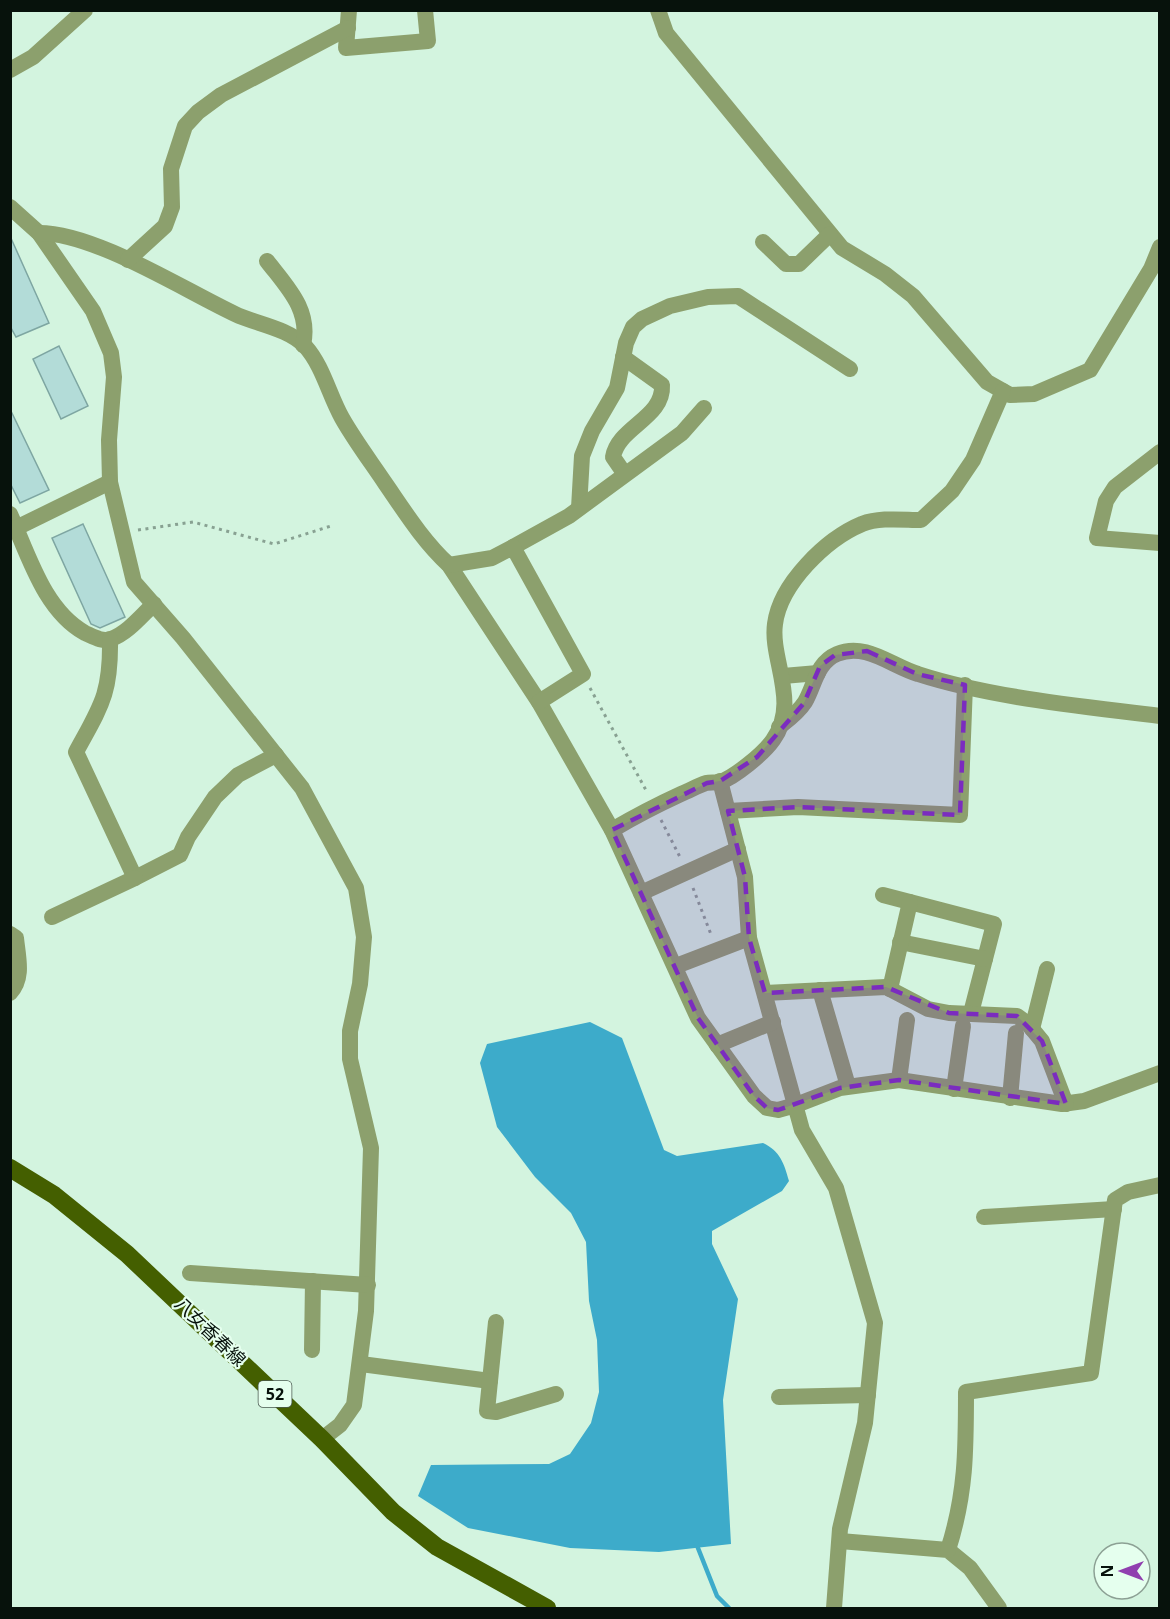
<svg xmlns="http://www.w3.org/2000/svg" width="1170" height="1619" font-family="'Noto Sans','Noto Sans JP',sans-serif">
<rect width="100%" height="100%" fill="#d3f4df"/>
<path fill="#3dabca" d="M590,1022L622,1038L664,1150L677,1156L763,1143C780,1151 784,1163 789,1181L782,1191L712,1231V1244L738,1299L723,1400L731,1544L659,1552L570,1548L468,1528L418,1496L431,1465L549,1464L570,1454L591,1423L599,1392L597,1340L589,1301L586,1242L571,1213L535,1177L497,1127L480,1063L487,1044Z"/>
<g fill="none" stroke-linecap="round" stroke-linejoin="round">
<path stroke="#3dabca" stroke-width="4.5" d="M696,1543L717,1596L729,1608"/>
</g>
<g fill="#b3dcd8" stroke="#7ea6a2" stroke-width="1.5">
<path d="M10,236L49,323L16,337L10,326Z"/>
<path d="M59,346L88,406L61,419L33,359Z"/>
<path d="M10,409L49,490L20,503L10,483Z"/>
<path d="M83,524L125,617L100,628L91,624L52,538Z"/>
</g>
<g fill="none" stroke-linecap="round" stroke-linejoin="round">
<g stroke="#88a192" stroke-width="3" stroke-dasharray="3 4.5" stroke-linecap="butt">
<path d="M138,530L193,522L274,544L331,526"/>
<path d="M590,688L647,792"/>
<path d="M661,820L681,859"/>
<path d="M693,888L712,937"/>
</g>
<g stroke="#8ca06d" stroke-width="16">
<path d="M349,10L346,48L428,41L425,10"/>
<path d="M658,10L666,33L842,248L885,274L913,296L987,382L1010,395L1034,394L1090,370L1151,269L1160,247"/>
<path d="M10,70L33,57L85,10"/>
<path d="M10,207L39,233L93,311L111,353L114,377L109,440L110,482L134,582L183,638L302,788L356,888L364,937L360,984L350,1031V1059L371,1148L366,1311L354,1405L340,1425L322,1439"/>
<path d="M39,233C95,233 182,289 235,314C256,324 288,328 305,346C323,366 329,395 342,418C355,441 371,462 385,483C405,512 423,541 449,565L539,702L612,830L698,1018L754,1096L767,1108L778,1110L796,1105L840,1088L899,1080L1062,1104L1084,1101L1160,1073"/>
<path d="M763,242L786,264H799L830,234"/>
<path d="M128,260L165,226L172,207L171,169L185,126L198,112L221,95L348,28"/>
<path d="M267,261C287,287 311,310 303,345"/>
<path d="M623,357L662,385C664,418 618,427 613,457L624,473"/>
<path d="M1160,452L1115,487L1106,501L1097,538L1160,543"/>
<path d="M579,508L582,456L592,431L617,388L626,343L633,327L642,319L670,306L708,297L738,296L850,369"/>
<path d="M10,514C29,556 44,610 85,633C94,637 102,642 111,639C128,633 142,615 154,604"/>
<path d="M10,531L110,482"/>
<path d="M513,547L569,516L682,433L704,408"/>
<path d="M449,565L492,558L513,547L583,674L539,702"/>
<path d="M110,639C111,694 101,706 76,752L135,878L180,855L188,837L215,797L238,775L276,755"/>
<path d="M783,676L818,673"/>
<path d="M779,727C788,720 798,713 805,702C815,685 816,663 837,654C866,642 891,666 918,674C992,698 1082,706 1160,716"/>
<path d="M720,781L745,877L749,938L802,1130L836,1188L875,1323L865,1423L840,1529L834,1608"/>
<path d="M728,811L798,807L960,815L965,685"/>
<path d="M612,830C634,817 657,805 681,794C689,791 697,786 706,783C710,782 715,783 720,782C735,777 764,753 773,740C800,703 770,659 775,624C780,584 826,539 862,524C880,517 903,520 921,520L952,491L973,460L1003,391"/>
<path d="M641,893L738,849"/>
<path d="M883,895L994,924L971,1013"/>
<path d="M52,917L135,878"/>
<path d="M10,934L16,938C18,958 24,978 10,993"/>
<path d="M900,942L985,959"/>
<path d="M676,966L749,938"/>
<path d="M890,989L910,902"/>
<path d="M820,990L848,1086"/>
<path d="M765,993L886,987L928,1009L949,1013L1017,1016L1028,1024L1042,1041L1066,1104"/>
<path d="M1032,1029L1047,969"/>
<path d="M717,1045L773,1022"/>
<path d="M899,1080L907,1020"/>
<path d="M954,1089L963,1026"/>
<path d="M1010,1098L1016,1033"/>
<path d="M984,1217L1114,1209"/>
<path d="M190,1273L368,1285"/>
<path d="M312,1350L313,1281"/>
<path d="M361,1364L490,1381L496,1322"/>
<path d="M490,1381L487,1411L496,1412L556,1394"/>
<path d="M779,1397L868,1395"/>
<path d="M840,1541L948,1550L970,1568L999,1608"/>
<path d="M948,1550C966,1494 966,1450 966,1392L1091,1373L1115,1200L1128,1192L1160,1185"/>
</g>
<path stroke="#445f00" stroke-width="18" d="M10,1168L54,1195L127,1254L322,1439L393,1512L437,1547L547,1608"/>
</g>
<path fill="#7b2cbf" fill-opacity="0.2" stroke="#7b2cbf" stroke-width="4.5" stroke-dasharray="12 8" stroke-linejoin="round" d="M867,651L917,674L965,685L960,815L798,807L728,811L745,877L749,938L765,993L886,987L949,1013L1017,1016L1042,1041L1066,1104L899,1080L840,1088L778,1110L767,1108L754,1096L698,1018L612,830L707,783L720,781L757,757L804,703L820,666L835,655Z"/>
<g text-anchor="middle" stroke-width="4.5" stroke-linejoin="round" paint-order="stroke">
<rect fill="#e5ffee" stroke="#4a5950" stroke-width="1.5" x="258.5" y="1381" width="33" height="26" rx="4.5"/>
<g font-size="16" font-weight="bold" fill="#07120c">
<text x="275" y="1400">52</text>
</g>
<g font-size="18" fill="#07120c" stroke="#e5ffee">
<text transform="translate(210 1332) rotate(44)" y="6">八女香春線</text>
</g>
</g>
<rect width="1170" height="1619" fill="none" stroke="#07120c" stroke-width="24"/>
<g transform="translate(1122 1571) rotate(270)"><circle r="28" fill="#e5ffee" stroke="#8ca094" stroke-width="1.5"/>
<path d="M0-4.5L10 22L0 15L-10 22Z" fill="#903faf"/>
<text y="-9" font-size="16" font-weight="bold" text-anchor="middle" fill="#07120c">N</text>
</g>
</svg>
